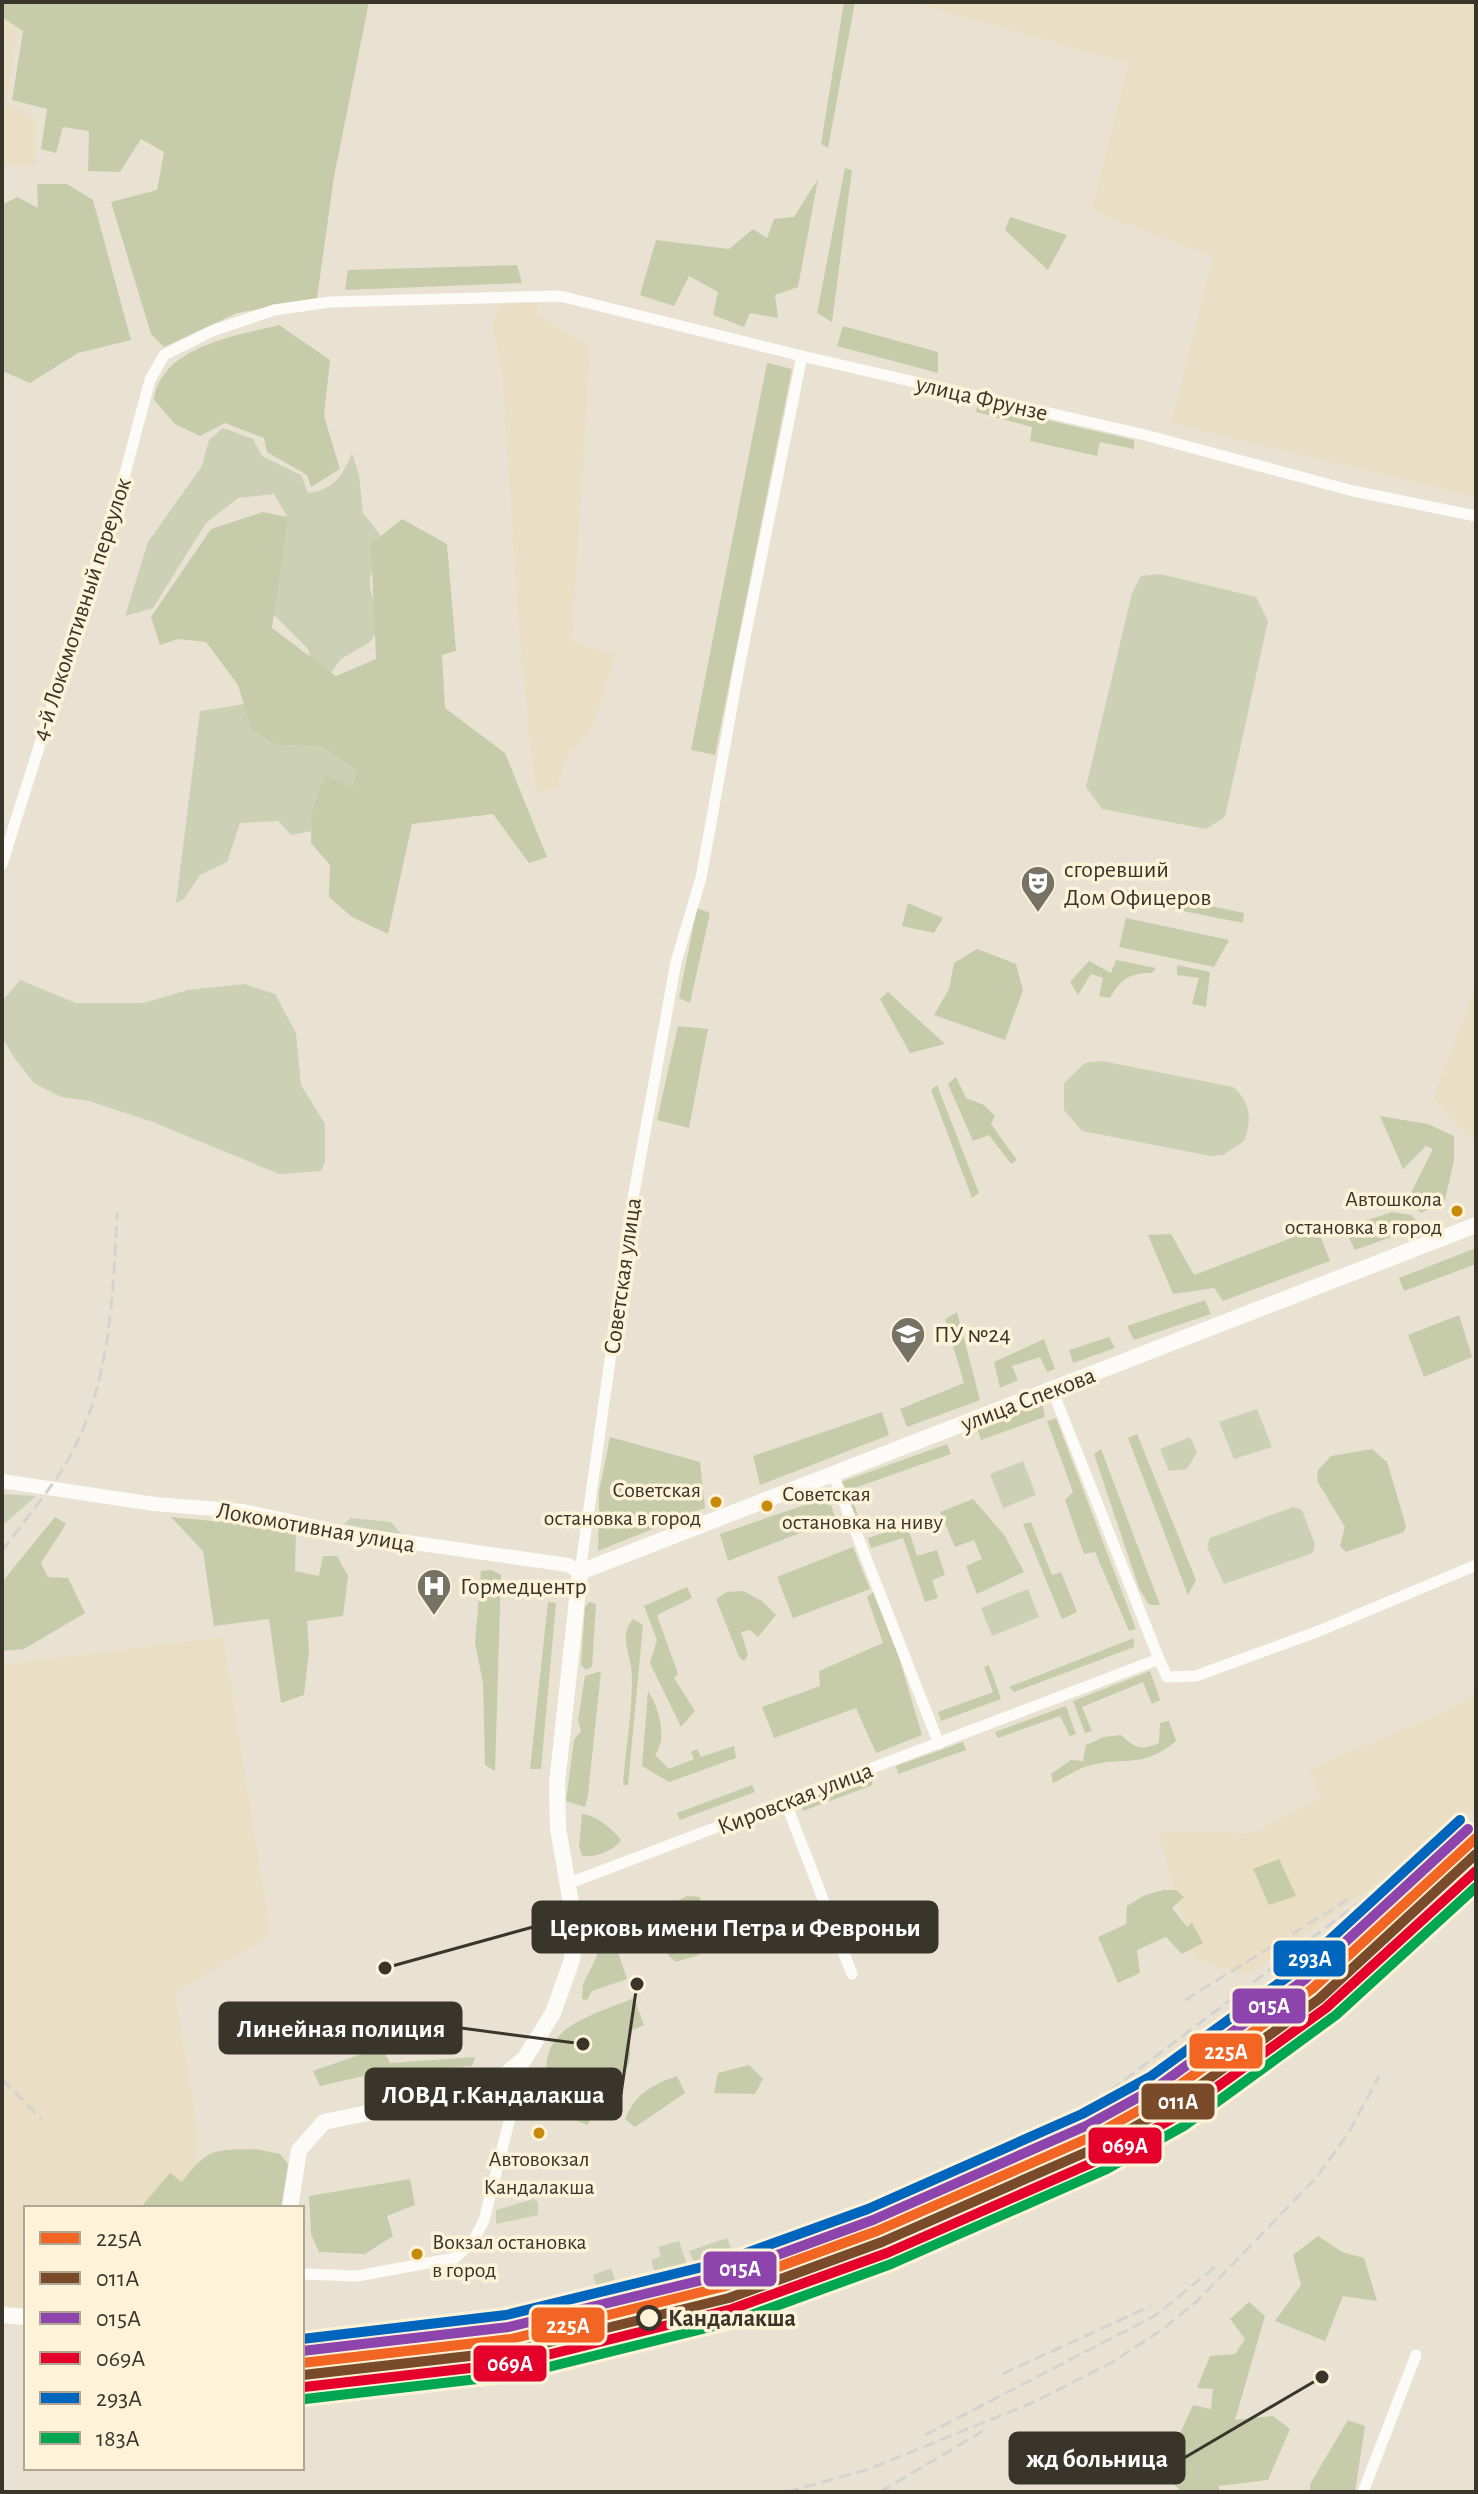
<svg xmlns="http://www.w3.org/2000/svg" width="1478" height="2494" font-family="'Alegreya Sans',sans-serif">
<rect width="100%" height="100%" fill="#e9e2d3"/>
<g fill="#eadfc5">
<path d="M911,2H1476V497L1171,423L1213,257L1091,210L1128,63Z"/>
<path d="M2,10L18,21L7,102L36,118V165L2,164Z"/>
<path d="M537,302V315L590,347L572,642L616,654L593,725L566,761L557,788L536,792L521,660L502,373L492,326L499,304Z"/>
<path d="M1476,985V1140H1471L1433,1098Z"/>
<path d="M223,1637L271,1935L175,1993L198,2130L197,2208H26V2308L2,2306V1665Z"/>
<path d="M1476,1693V1808L1421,1853L1247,1975L1195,1959L1157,1831L1253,1833L1321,1798L1309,1769L1445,1712Z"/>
</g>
<g fill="#ccd0b5">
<path d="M223,428L253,439L262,456L301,475L308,493C333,490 343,476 352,453L359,475L363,513L389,546C360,581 370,585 381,626L370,642L341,659L319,689L308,649L261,602L288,518L274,494L238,498L206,523L153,608L125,616L148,542L202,466L209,440Z"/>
<path d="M1160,574L1256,597L1268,621L1225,817L1206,829L1102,809L1086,787L1132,593L1141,576Z"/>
<path d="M258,702L352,743L364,791L317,830L291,835L278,821L240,823L227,862L200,875L184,899L176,903L200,711Z"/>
<path d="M20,980L76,1003H143L188,990L244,984L275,994L296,1033L301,1085L325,1124V1162L321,1171L279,1174L153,1122L89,1101L61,1097L34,1083L15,1059L2,1037V1002Z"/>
<path d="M1102,1061L1233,1087C1251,1102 1252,1120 1244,1141L1223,1155L1211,1156L1082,1131L1064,1110V1083L1085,1063Z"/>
<path d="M1257,1409L1272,1447L1234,1459L1219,1422Z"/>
<path d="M1190,1437L1197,1452L1187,1469L1169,1471L1160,1449Z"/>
<path d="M1023,1461L1036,1495L1003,1508L990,1474Z"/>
<path d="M2,1494L36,1496L2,1526Z"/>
<path d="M1293,1507L1302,1510L1315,1544L1313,1553L1224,1584L1207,1547L1210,1538Z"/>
<path d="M351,1518L391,1522L402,1535L344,1524Z"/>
<path d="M1028,1589L1039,1617L992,1636L981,1608Z"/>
<path d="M534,2199L538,2202V2215L496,2224V2210Z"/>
<path d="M727,2238L733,2252L695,2265L689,2251Z"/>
<path d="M679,2241L688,2268L656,2277L651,2260L661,2256L658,2247Z"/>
<path d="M611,2268L619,2291L600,2297L593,2275Z"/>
</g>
<g fill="#c6cca9">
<path d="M2,2H369L334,177L317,298L237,313L164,347L151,334L111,202L157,190L164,152L141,139L120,172L88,171L89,131L63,127L56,153L41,149L47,109L12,100L23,31L2,17Z"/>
<path d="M844,2H855L828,148L821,144Z"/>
<path d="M845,168L852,170L832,322L817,313Z"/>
<path d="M818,179L798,287L775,295L778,318L750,313L744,327L713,315L718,292L689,276L674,306L640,295L656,240L729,249L753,229L767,238L774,219L794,217Z"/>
<path d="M37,184H67L93,200L131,340L78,353L30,383L2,371V205L17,197L38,208Z"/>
<path d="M1010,217L1067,235L1048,270L1005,230Z"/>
<path d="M517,265L522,283L345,290L348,270Z"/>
<path d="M279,325L330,360L324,416L340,469L311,487L307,475L267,452L264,438L225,423L200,436L175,424L154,400C161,346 236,336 279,325Z"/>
<path d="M843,326L938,352V373L837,346Z"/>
<path d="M767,363L792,369L715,755L691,750Z"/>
<path d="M978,404L1134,440V449L1100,442L1097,456L1030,441L1032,427L976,412Z"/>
<path d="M263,512L288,517L272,628L336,676L376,659L371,544L402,519L447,544L456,651L442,655L445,708L505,753L547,857L529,863L493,814L412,824L388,934L352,917L329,897L330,865L311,843L312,811L325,776L352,787L358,770L321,746L274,744L251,728L238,685L206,642L178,639L160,645L151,617L211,529Z"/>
<path d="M1135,890L1244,913L1243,923L1133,901Z"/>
<path d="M908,903L943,918L934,933L902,926Z"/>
<path d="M697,908L710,913L690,1003L679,998Z"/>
<path d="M1126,918L1229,940L1214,967L1119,947Z"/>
<path d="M977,949L1016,964L1023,990L1005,1040L934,1015L949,989L954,963Z"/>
<path d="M1116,960L1156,968L1152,973C1129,973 1121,979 1110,998L1099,996L1103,978L1091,974L1078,995L1070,982L1089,961L1111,973Z"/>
<path d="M1177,965L1210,972L1206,1007L1192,1004L1199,978L1177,975Z"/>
<path d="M888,992L945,1044L910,1053L880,999Z"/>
<path d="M678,1026L708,1029L689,1128L657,1120Z"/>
<path d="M956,1077L966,1098L984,1105L995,1116L991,1124L1017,1160L1011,1164L989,1135L973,1141L948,1084Z"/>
<path d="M937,1085L979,1193L972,1198L931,1090Z"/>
<path d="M1380,1116L1428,1124L1454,1136V1160L1445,1200L1421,1213L1408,1199L1433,1149L1426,1146L1403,1169Z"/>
<path d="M1392,1212L1411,1215L1422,1226L1355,1250L1344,1228Z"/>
<path d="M1317,1228L1330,1261L1223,1301L1214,1288L1173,1294L1148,1235L1171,1234L1194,1275Z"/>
<path d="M1476,1248V1264L1404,1291L1399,1278Z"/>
<path d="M1205,1300L1211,1314L1134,1340L1127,1326Z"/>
<path d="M957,1312L980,1400L907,1427L900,1409L964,1383L945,1319Z"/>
<path d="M1459,1315L1472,1357L1424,1377L1408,1335Z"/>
<path d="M1109,1337L1115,1348L1073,1363L1069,1350Z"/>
<path d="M1044,1339L1055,1369L1047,1372L1040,1357L1012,1366L1018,1380L1000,1388L994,1362Z"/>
<path d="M1042,1403L1045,1417L981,1440L977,1428Z"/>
<path d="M882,1412L889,1435L760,1485L753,1456Z"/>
<path d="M1056,1418L1136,1629L1129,1631L1095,1552L1084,1554L1065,1500L1073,1492L1047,1421Z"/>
<path d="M1137,1434L1196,1580L1188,1595L1128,1438Z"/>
<path d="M610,1437L700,1462L705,1508L598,1551L599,1492Z"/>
<path d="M947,1444L951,1454L849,1490L861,1525L857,1526L841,1482Z"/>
<path d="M1101,1449L1160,1605H1149L1139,1588L1094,1454Z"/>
<path d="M1372,1449L1387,1462L1406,1526L1404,1532L1346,1552L1340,1546L1345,1527L1317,1481L1318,1470L1331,1456Z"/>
<path d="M828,1497L836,1519L728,1561L720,1534Z"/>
<path d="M973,1499L1005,1536L1024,1572L977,1594L966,1566L982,1559L974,1540L955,1547L940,1512Z"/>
<path d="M55,1517L66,1524L41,1563L48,1577L68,1578L85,1613L24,1649L2,1651V1582Z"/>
<path d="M171,1517L296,1529L295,1571L319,1576L323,1556H337L348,1576L343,1616L307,1621L309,1651L304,1695L281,1703L269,1619L214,1626L203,1551Z"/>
<path d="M1031,1522L1052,1575L1061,1572L1077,1612L1062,1619L1023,1524Z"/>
<path d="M907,1525L917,1556L937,1550L945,1575L932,1580L938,1598L925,1602L903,1538L871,1548L868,1538Z"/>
<path d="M853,1547L870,1589L793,1618L777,1577Z"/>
<path d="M492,1570L501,1575L495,1771L485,1765L483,1683L475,1643L481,1571Z"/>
<path d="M687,1587L692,1598L657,1615L678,1674L674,1678L695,1711L681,1727L650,1663L657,1640L644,1606Z"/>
<path d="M743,1591L762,1601L776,1615L758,1637L750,1630L741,1632L748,1655L744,1661L739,1657L716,1599L727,1592Z"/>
<path d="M873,1592L898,1654L922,1735L876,1753L856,1708L774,1738L762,1707L820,1686L819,1671L883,1643L867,1597Z"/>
<path d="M548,1602L556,1603L541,1769H530Z"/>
<path d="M589,1602L596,1604L592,1667L586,1670L581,1665L585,1607Z"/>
<path d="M633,1619L643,1625L628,1785H623C625,1751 635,1698 631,1666C628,1649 620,1634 633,1619Z"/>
<path d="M1134,1638V1647L1014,1692L1009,1687Z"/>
<path d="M989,1665L1001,1699L941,1721L938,1712L993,1692L984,1667Z"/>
<path d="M601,1671L588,1795L585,1807L566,1801L574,1740L581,1731L578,1720L585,1676Z"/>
<path d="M1150,1671L1160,1700L1152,1704L1143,1682L1082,1707L1092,1731L1085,1733L1073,1701Z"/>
<path d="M648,1691C659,1707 668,1738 655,1755L669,1769L694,1759L691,1752L697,1749L701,1757L734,1746L736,1758L669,1782L642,1766Z"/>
<path d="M1066,1706L1076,1734L1070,1736L1060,1716L998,1738L995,1732Z"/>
<path d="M1169,1721L1176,1741C1141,1770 1127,1755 1088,1766C1077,1769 1064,1778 1053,1783L1051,1774L1071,1760L1083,1761L1086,1745L1104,1737L1121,1735C1135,1748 1141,1751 1159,1743L1160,1723Z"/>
<path d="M963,1742L966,1750L898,1774L896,1766Z"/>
<path d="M870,1777L873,1785L803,1811L800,1802Z"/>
<path d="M752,1785L755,1792L680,1820L677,1813Z"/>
<path d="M582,1814C594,1814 614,1830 621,1840C614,1851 594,1858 582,1856L579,1846Z"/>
<path d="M1279,1859L1296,1896L1269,1905L1253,1869Z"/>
<path d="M1164,1890H1176L1184,1897L1172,1908L1187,1927L1192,1923L1203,1943L1182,1954L1166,1937L1137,1950L1140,1973L1118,1983L1098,1937L1126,1924L1127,1906L1145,1895Z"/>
<path d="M687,1896L700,1897L705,1927L699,1955L676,1962L669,1956L652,1914Z"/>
<path d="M606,1916L627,1979L592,1991L587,2000L582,1999L583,1984L596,1958Z"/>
<path d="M634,1998L644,2025L628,2032C635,2066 626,2084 590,2088L588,2096L599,2107L587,2125L575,2120L569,2104L554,2103C526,2031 580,2020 634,1998Z"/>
<path d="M382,2047L390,2063L475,2057L472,2066L377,2073L320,2086L313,2071Z"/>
<path d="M749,2065L763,2079L755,2094L714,2093L718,2073Z"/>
<path d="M677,2076L685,2093L635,2127L625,2119C636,2093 652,2085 677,2076Z"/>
<path d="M256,2149L280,2154L288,2164L281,2208L141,2207L170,2173L182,2182C208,2147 215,2150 256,2149Z"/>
<path d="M410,2179L415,2205L387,2216L393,2236L365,2254L319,2252L311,2234L309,2196Z"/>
<path d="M1318,2236L1342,2252L1364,2258L1377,2301L1343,2296L1325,2341L1275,2321L1301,2285L1293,2255Z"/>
<path d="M1249,2302L1265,2316L1235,2420L1273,2416L1290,2429L1268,2480L1219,2486V2492H1182L1162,2473L1193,2405L1211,2409L1213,2389L1197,2388L1210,2356L1235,2354L1245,2339L1230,2319Z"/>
<path d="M1348,2420L1365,2426L1355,2492H1310V2484Z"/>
</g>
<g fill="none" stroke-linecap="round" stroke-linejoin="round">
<g stroke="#fcfbf8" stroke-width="11">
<path d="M2,864L123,481L150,380L164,355L212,331L274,310L330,302L560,296L802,356"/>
<path d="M1052,1389L1159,1659"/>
<path d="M833,1474L939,1744"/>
<path d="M580,1572L633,1198L676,962L701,878L740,662L802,356L1145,435L1353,491L1476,516"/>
<path d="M785,1801L852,1974"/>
<path d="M567,1884L1159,1659L1167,1677L1196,1676L1319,1631L1476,1565"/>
<path d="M302,2274L357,2276L455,2258L474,2240L484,2220L525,2059"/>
<path d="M1363,2492L1416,2355"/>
</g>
<path stroke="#fcfbf8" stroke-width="14" d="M2,1481L154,1504L243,1511L344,1533L568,1565L580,1572"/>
<g stroke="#fcfbf8" stroke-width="16">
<path d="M290,2208L299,2150L324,2122L474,2091L506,2074L525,2058L553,2013L572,1960L575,1927L558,1828L557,1783L580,1572L1476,1225"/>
<path d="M2,2315L26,2317"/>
</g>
<g stroke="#d5d3cf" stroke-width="3" stroke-dasharray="12 6" stroke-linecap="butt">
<path d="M2,1551C21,1525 42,1500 60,1473C110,1396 113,1301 117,1213"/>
<path d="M1375,1915L1418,1872"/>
<path d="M1185,2000L1352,1897"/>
<path d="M2,2079L42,2120"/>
<path d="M1043,2152L1072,2136L1175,2061L1379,1901"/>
<path d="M670,2290L913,2203L1001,2164L1061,2128L1349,1910L1476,1822"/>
<path d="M1002,2374L1151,2306"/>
<path d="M925,2435L1156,2315L1215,2267"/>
<path d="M787,2492L866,2470L1032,2403L1111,2363L1163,2329L1197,2301L1315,2179L1348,2134L1379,2076"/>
<path d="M880,2492L983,2431"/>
</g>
<g stroke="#fef3d8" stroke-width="16">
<path id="rail-1" d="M302,2363L511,2339L726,2286L877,2231L1093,2136L1163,2097L1312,1989L1476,1838"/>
</g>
<g stroke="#fef3d8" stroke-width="16">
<path id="rail-2" d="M303,2375L513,2351L729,2298L882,2242L1098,2147L1170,2107L1319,1999L1476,1854"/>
</g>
<g stroke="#fef3d8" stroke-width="16">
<path id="rail-3" d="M302,2351L509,2327L723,2275L873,2220L1088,2125L1157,2087L1304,1980L1468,1829"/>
</g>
<g stroke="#fef3d8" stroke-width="16">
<path id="rail-4" d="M304,2387L515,2363L732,2309L887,2253L1103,2158L1177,2116L1326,2008L1476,1871"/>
</g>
<g stroke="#fef3d8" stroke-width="16">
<path id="rail-5" d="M302,2339L506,2315L719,2263L868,2209L1082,2114L1150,2077L1297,1970L1460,1820"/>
</g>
<g stroke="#fef3d8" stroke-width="16">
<path id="rail-6" d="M305,2399L520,2374L735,2321L891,2264L1107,2169L1184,2126L1336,2015L1476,1887"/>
</g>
<use href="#rail-1" stroke="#f26522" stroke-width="10"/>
<use href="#rail-2" stroke="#7a4b2a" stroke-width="10"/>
<use href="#rail-3" stroke="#8e44ad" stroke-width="10"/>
<use href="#rail-4" stroke="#e4002b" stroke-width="10"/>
<use href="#rail-5" stroke="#0065bd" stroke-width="10"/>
<use href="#rail-6" stroke="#00a651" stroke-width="10"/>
</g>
<defs>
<g id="theatre-pin" transform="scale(1.8)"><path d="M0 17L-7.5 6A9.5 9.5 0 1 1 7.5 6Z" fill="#777266" stroke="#fef3d8"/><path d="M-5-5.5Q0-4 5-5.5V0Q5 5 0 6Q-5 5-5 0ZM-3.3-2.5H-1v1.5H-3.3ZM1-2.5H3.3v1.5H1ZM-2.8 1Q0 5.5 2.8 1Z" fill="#fff"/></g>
<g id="university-pin" transform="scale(1.8)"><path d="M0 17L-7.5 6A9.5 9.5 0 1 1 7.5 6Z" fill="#777266" stroke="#fef3d8"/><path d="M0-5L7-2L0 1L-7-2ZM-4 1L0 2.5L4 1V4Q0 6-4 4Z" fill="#fff"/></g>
<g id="hospital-pin" transform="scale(1.8)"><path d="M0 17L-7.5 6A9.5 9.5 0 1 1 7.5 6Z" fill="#777266" stroke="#fef3d8"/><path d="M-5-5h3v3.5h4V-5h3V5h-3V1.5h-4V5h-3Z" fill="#fff"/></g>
</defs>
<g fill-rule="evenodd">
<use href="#theatre-pin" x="1038" y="883"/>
<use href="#university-pin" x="908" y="1334"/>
<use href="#hospital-pin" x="434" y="1586"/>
</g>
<g fill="#c88a0b" stroke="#fef3d8" stroke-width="3">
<circle cx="1457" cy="1211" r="7"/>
<circle cx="716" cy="1502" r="7"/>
<circle cx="767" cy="1506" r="7"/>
<circle cx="539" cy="2133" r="7"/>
<circle cx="417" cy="2254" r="7"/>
</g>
<circle fill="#fef3d8" stroke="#39352b" stroke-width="4" cx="649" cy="2318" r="11"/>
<g text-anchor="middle" stroke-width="7" stroke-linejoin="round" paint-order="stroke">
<g font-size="22" fill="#39352b" stroke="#fef3d8" text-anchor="end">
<text x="1442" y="1206">Автошкола<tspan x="1442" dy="28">остановка в город</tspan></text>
<text x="701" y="1497">Советская<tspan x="701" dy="28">остановка в город</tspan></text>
<text x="782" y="1501" text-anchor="start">Советская<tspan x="782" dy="28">остановка на ниву</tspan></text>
<text x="539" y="2166" text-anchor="middle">Автовокзал<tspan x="539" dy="28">Кандалакша</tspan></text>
<text x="432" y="2249" text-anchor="start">Вокзал остановка<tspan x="432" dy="28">в город</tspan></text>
</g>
<g font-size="24" fill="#39352b" stroke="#fef3d8">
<text transform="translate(982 398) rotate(13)" y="8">улица Фрунзе</text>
<text transform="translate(81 609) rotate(-72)" y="8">4-й Локомотивный переулок</text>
<text transform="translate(622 1276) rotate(-82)" y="8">Советская улица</text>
<text transform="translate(1028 1399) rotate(-21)" y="8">улица Спекова</text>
<text transform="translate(316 1527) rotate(10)" y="8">Локомотивная улица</text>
<text transform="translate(795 1798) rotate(-21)" y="8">Кировская улица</text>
</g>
<g font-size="24" fill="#39352b" stroke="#fef3d8" text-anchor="start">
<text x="1064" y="877">сгоревший<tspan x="1064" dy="28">Дом Офицеров</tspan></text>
<text x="934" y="1342">ПУ №24</text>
<text x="460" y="1594">Гормедцентр</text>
</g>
<g font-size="24" font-weight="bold" fill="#39352b" stroke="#fef3d8" text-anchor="start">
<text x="668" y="2326">Кандалакша</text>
</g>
</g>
<path fill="none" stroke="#39352b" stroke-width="3" d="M385 1968L533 1927M583 2044L461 2028M637 1984L621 2094M1322 2377L1184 2458"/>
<g fill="#39352b" stroke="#fef3d8" stroke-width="3">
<circle cx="385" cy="1968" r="8"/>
<circle cx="583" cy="2044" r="8"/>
<circle cx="637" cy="1984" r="8"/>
<circle cx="1322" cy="2377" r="8"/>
</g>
<g fill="#39352b" stroke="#39352b" stroke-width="3">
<rect x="533" y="1902" width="404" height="50" rx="8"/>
<rect x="220" y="2003" width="241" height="50" rx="8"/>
<rect x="366" y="2069" width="255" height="50" rx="8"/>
<rect x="1010" y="2433" width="174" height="50" rx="8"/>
</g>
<g font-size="26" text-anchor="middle" font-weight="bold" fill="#fff">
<text x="735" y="1936">Церковь имени Петра и Февроньи</text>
<text x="341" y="2037">Линейная полиция</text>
<text x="493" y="2103">ЛОВД г.Кандалакша</text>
<text x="1097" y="2467">жд больница</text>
</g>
<g stroke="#fef3d8" stroke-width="3">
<rect x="1272" y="1939" width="75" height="39" rx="8" fill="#0065bd"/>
<rect x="1231" y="1987" width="76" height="38" rx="8" fill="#8e44ad"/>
<rect x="1188" y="2032" width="76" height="38" rx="8" fill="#f26522"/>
<rect x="1140" y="2082" width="76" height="39" rx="8" fill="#7a4b2a"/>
<rect x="1087" y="2126" width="76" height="39" rx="8" fill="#e4002b"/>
<rect x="702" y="2250" width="76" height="38" rx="8" fill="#8e44ad"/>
<rect x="530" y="2306" width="76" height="38" rx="8" fill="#f26522"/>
<rect x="472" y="2344" width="76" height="39" rx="8" fill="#e4002b"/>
</g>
<g font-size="22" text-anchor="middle" font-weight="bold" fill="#fff">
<text x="1310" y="1966">293А</text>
<text x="1269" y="2013">015А</text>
<text x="1226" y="2059">225А</text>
<text x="1178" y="2109">011А</text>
<text x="1125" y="2153">069А</text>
<text x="740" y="2276">015А</text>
<text x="568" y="2333">225А</text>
<text x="510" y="2371">069А</text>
</g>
<rect width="1478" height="2494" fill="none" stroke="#39352b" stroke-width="8"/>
<rect x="24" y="2206" width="280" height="264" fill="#fef3d8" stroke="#afa793" stroke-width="2"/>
<rect x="40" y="2232" width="40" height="12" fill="#f26522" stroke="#afa793" stroke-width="2"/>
<text x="96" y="2246" font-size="24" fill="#39352b">225А</text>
<rect x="40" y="2272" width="40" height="12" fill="#7a4b2a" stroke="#afa793" stroke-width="2"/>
<text x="96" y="2286" font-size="24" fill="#39352b">011А</text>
<rect x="40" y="2312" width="40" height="12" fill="#8e44ad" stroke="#afa793" stroke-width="2"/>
<text x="96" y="2326" font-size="24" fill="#39352b">015А</text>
<rect x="40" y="2352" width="40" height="12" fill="#e4002b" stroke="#afa793" stroke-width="2"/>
<text x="96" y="2366" font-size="24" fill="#39352b">069А</text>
<rect x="40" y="2392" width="40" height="12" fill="#0065bd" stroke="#afa793" stroke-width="2"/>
<text x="96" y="2406" font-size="24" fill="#39352b">293А</text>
<rect x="40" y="2432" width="40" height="12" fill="#00a651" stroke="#afa793" stroke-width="2"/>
<text x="96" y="2446" font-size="24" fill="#39352b">183А</text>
</svg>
